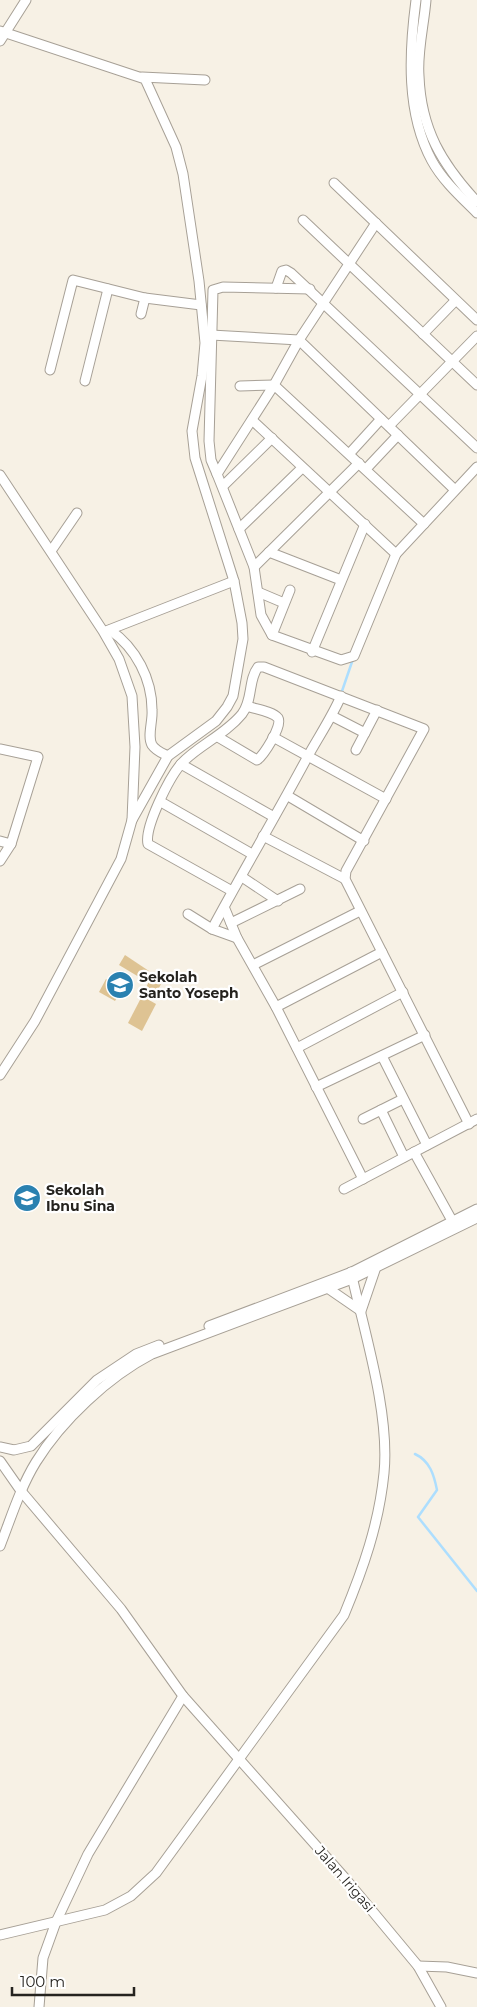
<svg xmlns="http://www.w3.org/2000/svg" width="477" height="2007" font-family="Montserrat,sans-serif">
<rect width="100%" height="100%" fill="#f7f1e5"/>
<g fill="#dec393">
<path d="M125,955L149,971L144,980L119,965Z"/>
<path d="M152,975L163,980L153,1000L143,994Z"/>
<path d="M106,979L122,988L115,1001L99,992Z"/>
<path d="M142,996L156,1004L142,1031L128,1023Z"/>
</g>
<g fill="none" stroke-linecap="round" stroke-linejoin="round">
<g stroke="#addefe" stroke-width="2.5">
<path d="M341,694L353,659"/>
<path d="M415,1454C430,1461 434,1475 437,1490L418,1517L477,1591"/>
</g>
<g stroke="#a7a096" stroke-width="11">
<g id="minor">
<path d="M416,0C409,53 406,113 432,161C443,181 461,197 477,213"/>
<path d="M426,0C424,25 417,52 419,76C421,130 442,164 477,202"/>
<path d="M0,31L145,79L176,147L183,174L199,281L205,343L202,376L192,431L195,458L234,581L242,623L243,639L233,696L227,707L216,721L168,756L132,820"/>
<path d="M0,41L26,0"/>
<path d="M142,77L205,80"/>
<path d="M334,183L477,320"/>
<path d="M303,220L477,385"/>
<path d="M376,223L299,340L274,385L217,474L254,567L261,615L272,635L341,660L354,656L396,554L477,467"/>
<path d="M276,288L282,271L286,270L291,273L477,448"/>
<path d="M141,314L145,298"/>
<path d="M423,334L455,301"/>
<path d="M211,335L299,340L455,490"/>
<path d="M50,370L73,280L145,298L201,305"/>
<path d="M85,381L108,289"/>
<path d="M240,386L274,385L424,524"/>
<path d="M252,420L396,554"/>
<path d="M389,426L477,336"/>
<path d="M350,453L381,419"/>
<path d="M366,469L398,435"/>
<path d="M217,474L211,460L209,441L213,290L223,287L310,289"/>
<path d="M0,475L103,631L119,659L132,696L135,747L132,820L121,859L35,1021L0,1075"/>
<path d="M223,486L272,438"/>
<path d="M239,529L302,468"/>
<path d="M51,551L77,513"/>
<path d="M269,552L341,580"/>
<path d="M254,567L359,463"/>
<path d="M258,592L284,603"/>
<path d="M110,630C136,648 152,679 152,710C153,721 147,736 152,745C156,751 162,753 168,756"/>
<path d="M106,631L234,581"/>
<path d="M272,635L290,590"/>
<path d="M312,652L365,524"/>
<path d="M332,716L365,733"/>
<path d="M218,737L257,760C263,756 283,726 278,718C272,711 255,709 247,706"/>
<path d="M273,737L386,799"/>
<path d="M0,749L38,757L11,844L0,861"/>
<path d="M356,750L377,710"/>
<path d="M181,764L274,817"/>
<path d="M288,796L364,841"/>
<path d="M161,802L252,854"/>
<path d="M263,836L345,879"/>
<path d="M0,841L11,844"/>
<path d="M242,877L278,901"/>
<path d="M232,891L148,844C144,828 169,778 181,764C197,746 225,735 242,714C253,700 248,680 258,667H264L424,729L346,871L345,879L469,1124"/>
<path d="M225,909L237,938L276,1007L363,1179"/>
<path d="M188,914L212,929"/>
<path d="M231,923L300,889"/>
<path d="M237,938L212,929C243,871 277,814 308,756C319,736 332,717 341,696"/>
<path d="M253,965L360,911"/>
<path d="M276,1007L382,952"/>
<path d="M297,1048L403,992"/>
<path d="M382,1056L427,1145"/>
<path d="M316,1087L425,1035"/>
<path d="M381,1110L404,1157"/>
<path d="M363,1119L403,1099"/>
<path d="M414,1152L455,1226"/>
<path d="M344,1189L477,1119"/>
<path d="M329,1289L361,1311L375,1270"/>
<path d="M209,1326L352,1272L477,1209"/>
<path d="M0,1447L14,1450L31,1446L97,1380L136,1354L159,1345"/>
<path d="M0,1461L21,1491L121,1609L183,1696L344,1877L418,1966L441,2007"/>
<path d="M0,1546C11,1518 20,1488 36,1462C62,1420 108,1377 152,1354L352,1279L477,1218"/>
<path d="M0,1935L105,1910L131,1896L156,1873L344,1615C363,1569 379,1524 384,1473C390,1413 364,1331 351,1272"/>
<path d="M418,1966L447,1967L477,1973"/>
<path d="M39,2007L43,1958L56,1922L88,1854L183,1696"/>
</g>
</g>
<use href="#minor" stroke="#fff" stroke-width="9"/>
</g>
<defs>
<g id="school-disc" transform="scale(1.4375)"><circle r="9.5" fill="#2a81b0" stroke="#fff"/><path d="M0-5L7-2L0 1L-7-2ZM-4 1L0 2.5L4 1V4Q0 6-4 4Z" fill="#fff"/></g>
</defs>
<g fill-rule="evenodd">
<use href="#school-disc" x="120" y="985"/>
<use href="#school-disc" x="27" y="1198"/>
</g>
<g text-anchor="middle" stroke-width="4.5" stroke-linejoin="round" paint-order="stroke">
<g font-size="14" font-weight="bold" fill="#25231f" stroke="#fff" text-anchor="start">
<text x="139" y="982">Sekolah<tspan x="139" dy="16">Santo Yoseph</tspan></text>
<text x="46" y="1195">Sekolah<tspan x="46" dy="16">Ibnu Sina</tspan></text>
</g>
<g font-size="14" fill="#25231f" stroke="#fff">
<text transform="translate(345 1879) rotate(49)" y="5">Jalan Irigasi</text>
</g>
</g>
<path d="M12 1987v8h122v-8" fill="none" stroke="#25231f" stroke-width="2.5"/>
<text x="20" y="1987" font-size="15" fill="#25231f" stroke="#ffffff" stroke-width="4" paint-order="stroke">100 m</text>
</svg>
